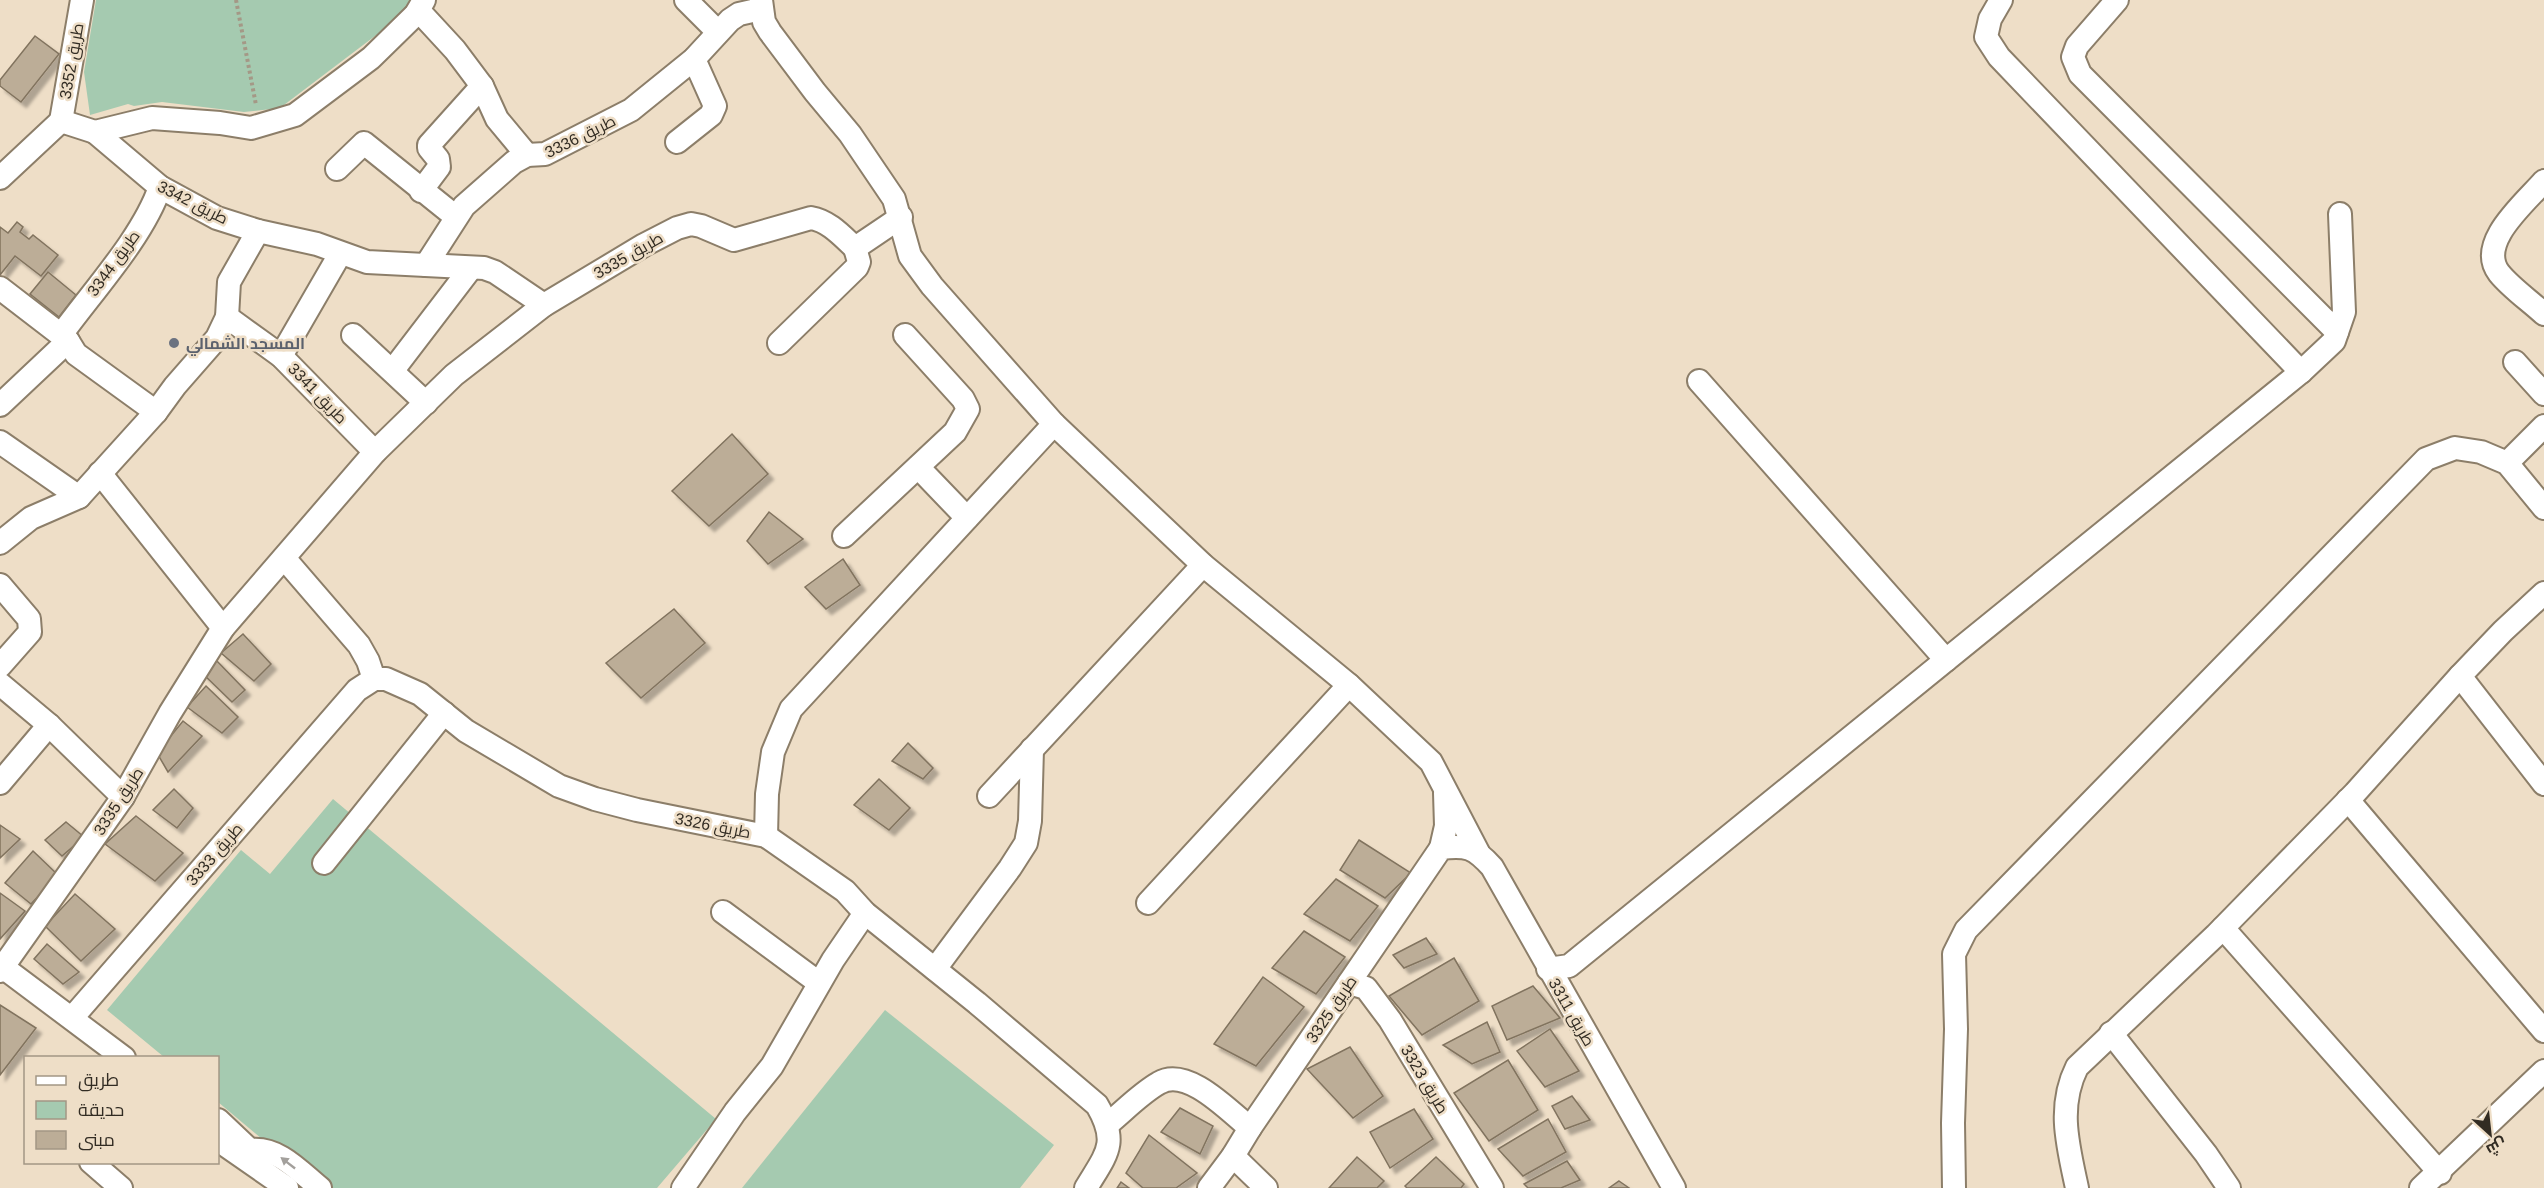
<svg xmlns="http://www.w3.org/2000/svg" width="2544" height="1188" font-family="Arial,Cairo,sans-serif">
<defs>
<filter id="shadow"><feDropShadow dx="5.5" dy="5.5" stdDeviation="1.5" flood-color="#0004"/></filter>
</defs>
<rect width="100%" height="100%" fill="#eedec7"/>
<g fill="#a5cab0">
<path d="M96,0H409L404,14L280,108L244,112L162,102L134,106L128,104L90,115L84,72Z"/>
<path d="M333,799L716,1119L657,1188H320L218,1102V1058L164,1057L107,1010L241,850L270,874Z"/>
<path d="M885,1010L1054,1145L1020,1188H742Z"/>
</g>
<g fill="#bcad97" stroke="#81735e" stroke-width="1.5" filter="url(#shadow)">
<path d="M35,36L59,54L21,102L0,86V80Z"/>
<path d="M17,222L23,227L20,232L29,239L33,235L58,255L41,276L15,256L0,275V227L8,233Z"/>
<path d="M48,272L76,295L59,317L30,294Z"/>
<path d="M732,434L768,474L709,526L672,491Z"/>
<path d="M769,512L803,539L768,564L747,541Z"/>
<path d="M843,559L860,585L826,609L805,587Z"/>
<path d="M674,609L705,643L641,698L606,663Z"/>
<path d="M243,634L271,664L254,681L221,653Z"/>
<path d="M215,659L245,690L232,702L201,672Z"/>
<path d="M206,686L238,717L222,733L187,707Z"/>
<path d="M183,721L202,736L168,772L157,753Z"/>
<path d="M908,743L933,768L923,779L892,761Z"/>
<path d="M879,779L910,808L889,830L854,805Z"/>
<path d="M174,789L193,808L177,828L153,810Z"/>
<path d="M136,816L183,853L155,881L105,844Z"/>
<path d="M66,822L84,837L62,856L45,840Z"/>
<path d="M0,825L20,839L0,858Z"/>
<path d="M1359,840L1411,873L1385,898L1340,870Z"/>
<path d="M33,851L58,875L31,904L5,883Z"/>
<path d="M1336,879L1378,906L1350,941L1304,914Z"/>
<path d="M0,893L25,911L0,939Z"/>
<path d="M75,894L115,929L81,961L45,926Z"/>
<path d="M1304,931L1345,957L1316,994L1272,968Z"/>
<path d="M1426,938L1437,954L1404,968L1393,955Z"/>
<path d="M47,944L79,972L63,984L34,959Z"/>
<path d="M1454,958L1479,1001L1422,1035L1389,996Z"/>
<path d="M1263,977L1304,1007L1256,1066L1214,1044Z"/>
<path d="M1533,986L1560,1018L1507,1040L1492,1006Z"/>
<path d="M0,1005L36,1028L0,1075Z"/>
<path d="M1487,1022L1500,1052L1472,1064L1443,1045Z"/>
<path d="M1550,1029L1579,1071L1545,1087L1517,1051Z"/>
<path d="M1350,1047L1383,1096L1353,1118L1307,1069Z"/>
<path d="M1508,1060L1538,1110L1489,1141L1454,1093Z"/>
<path d="M1572,1096L1590,1120L1565,1129L1552,1106Z"/>
<path d="M1180,1108L1213,1126L1200,1154L1161,1132Z"/>
<path d="M1414,1109L1433,1139L1390,1168L1370,1132Z"/>
<path d="M1548,1119L1566,1152L1523,1176L1498,1149Z"/>
<path d="M1149,1135L1197,1173L1176,1188H1143L1126,1173Z"/>
<path d="M1357,1157L1384,1181L1377,1188H1329Z"/>
<path d="M1436,1157L1464,1184L1461,1188H1407L1405,1186Z"/>
<path d="M1567,1161L1580,1180L1561,1188H1528L1524,1184Z"/>
<path d="M1619,1181L1629,1188H1609Z"/>
<path d="M1121,1182L1129,1188H1117Z"/>
</g>
<g fill="none" stroke-linecap="round" stroke-linejoin="round">
<g stroke="#8c7e69" stroke-width="26">
<g id="minor">
<path d="M686,0L717,31"/>
<path d="M761,0L764,22L770,32L815,92L850,134L894,199L910,256L932,286L1054,424L791,709L773,752L767,794L766,836"/>
<path d="M2001,0L1990,19L1986,37L1999,57L2301,372"/>
<path d="M2117,0L2077,46L2073,57L2080,74L2337,332"/>
<path d="M416,14L419,11L455,50L482,86L497,119L527,155"/>
<path d="M61,121L95,132L152,118L220,123L251,128L295,115L371,58L416,14L424,0"/>
<path d="M61,121L82,0"/>
<path d="M95,132L160,187L217,218L258,231L317,244L367,262L484,268L495,272L544,305"/>
<path d="M677,142L711,115L715,106L694,59"/>
<path d="M337,169L364,143L456,217"/>
<path d="M0,178L61,121"/>
<path d="M2544,181C2525,203 2476,243 2499,273C2511,288 2530,301 2544,314"/>
<path d="M421,191L439,167L438,159L429,148V145L482,86"/>
<path d="M426,265L464,206L514,162L527,155L545,154L631,110L694,59L730,20L739,14L761,9"/>
<path d="M0,288L61,335"/>
<path d="M227,317L281,356L375,452"/>
<path d="M353,335L426,403"/>
<path d="M779,343L857,267L859,262L855,248"/>
<path d="M281,356L340,254"/>
<path d="M2515,362L2544,394"/>
<path d="M393,370L471,268"/>
<path d="M1699,381L1946,660"/>
<path d="M0,405L68,341"/>
<path d="M156,412L76,354L68,341L61,335C92,292 143,237 160,187"/>
<path d="M1054,424L1203,565L1349,685L1431,762L1478,852"/>
<path d="M0,442L79,497"/>
<path d="M2507,463L2544,426"/>
<path d="M918,467L967,518"/>
<path d="M100,473L223,628"/>
<path d="M844,536L955,432L968,409L963,399L905,335"/>
<path d="M0,543L31,518L79,497L156,412L175,386L217,338L227,317L229,282L258,231"/>
<path d="M284,558L359,645L368,661L374,679"/>
<path d="M0,585L29,619L30,632L0,666"/>
<path d="M2544,593L2503,631L2460,676L2544,784"/>
<path d="M0,684L49,725L123,797"/>
<path d="M0,783L49,725"/>
<path d="M989,796L1203,565"/>
<path d="M2348,800L2544,1031"/>
<path d="M1441,848L1446,826L1445,793"/>
<path d="M324,863L444,713"/>
<path d="M1148,903L1349,685"/>
<path d="M723,912L819,983"/>
<path d="M2223,928L2440,1173"/>
<path d="M0,965L124,1058"/>
<path d="M935,969L1010,868L1026,843L1030,821L1032,749"/>
<path d="M1548,969L1569,966L2301,372L2334,341L2344,312L2340,214"/>
<path d="M0,971L123,797L170,713L223,628L375,452L454,375L544,305L644,245L677,228L691,224L701,226L734,240L811,218C829,221 842,236 855,248L901,217"/>
<path d="M1349,983L1366,988L1390,1020L1492,1188"/>
<path d="M72,1018L357,690L374,679H386L420,694L466,731L559,786L595,799L637,810L766,836L845,891L865,913L977,1003L1097,1105C1119,1143 1107,1153 1086,1188"/>
<path d="M2111,1033L2206,1154L2229,1188"/>
<path d="M218,1120L255,1155"/>
<path d="M1108,1124C1124,1111 1141,1093 1159,1083C1187,1066 1229,1111 1250,1128"/>
<path d="M218,1140L287,1188"/>
<path d="M251,1150C279,1147 300,1172 320,1188"/>
<path d="M1233,1156L1266,1188"/>
<path d="M91,1162L121,1188"/>
<path d="M683,1188L735,1112L772,1066L833,960L865,913"/>
<path d="M1209,1188L1233,1156L1250,1128L1441,848C1467,845 1474,847 1492,867L1674,1188"/>
<path d="M1954,1188L1953,1123L1956,1029L1954,954L1966,930L2426,459L2455,448L2481,452L2507,463L2544,508"/>
<path d="M2077,1188C2068,1146 2057,1107 2077,1067L2216,935L2355,793L2460,676"/>
<path d="M2421,1188L2544,1071"/>
</g>
</g>
<path stroke="#a49886" stroke-width="4" stroke-dasharray="3 3" stroke-linecap="butt" d="M236,0L256,105"/>
<use href="#minor" stroke="#fff" stroke-width="22"/>
</g>
<defs><path id="oneway-solid" d="M-6-.8H1V-3.2L6.5 0L1 3.2V.8H-6Z" transform="scale(1.5)"/></defs>
<use fill="#a3a09c" href="#oneway-solid" transform="translate(288 1163) rotate(-142)"/>
<circle fill="#6b7280" stroke="#eedec7" stroke-width="2" cx="174" cy="343" r="6"/>
<g text-anchor="middle" stroke-width="5" stroke-linejoin="round" paint-order="stroke">
<g font-size="16" fill="#322c23" stroke="#eedec7">
<text transform="translate(71 61) rotate(-80)" y="6">طريق 3352</text>
<text transform="translate(580 136) rotate(-26)" y="6">طريق 3336</text>
<text transform="translate(193 202) rotate(27)" y="6">طريق 3342</text>
<text transform="translate(628 255) rotate(-30)" y="6">طريق 3335</text>
<text transform="translate(113 263) rotate(-54)" y="6">طريق 3344</text>
<text transform="translate(318 393) rotate(46)" y="6">طريق 3341</text>
<text transform="translate(118 801) rotate(-57)" y="6">طريق 3335</text>
<text transform="translate(713 825) rotate(11)" y="6">طريق 3326</text>
<text transform="translate(214 854) rotate(-49)" y="6">طريق 3333</text>
<text transform="translate(1331 1009) rotate(-56)" y="6">طريق 3325</text>
<text transform="translate(1572 1012) rotate(60)" y="6">طريق 3311</text>
<text transform="translate(1425 1079) rotate(59)" y="6">طريق 3323</text>
</g>
<g font-size="16" font-weight="bold" fill="#5b616d" stroke="#eedec7" text-anchor="start">
<text x="186" y="349">المسجد الشمالي</text>
</g>
</g>
<rect x="24" y="1056" width="195" height="108" fill="#eedec7" stroke="#a39785" stroke-width="1.5"/>
<rect x="36" y="1076" width="30" height="9" fill="#ffffff" stroke="#a39785" stroke-width="1.5"/>
<text x="78" y="1086" font-size="18" fill="#322c23">طريق</text>
<rect x="36" y="1101" width="30" height="18" fill="#a5cab0" stroke="#a39785" stroke-width="1.5"/>
<text x="78" y="1116" font-size="18" fill="#322c23">حديقة</text>
<rect x="36" y="1131" width="30" height="18" fill="#bcad97" stroke="#a39785" stroke-width="1.5"/>
<text x="78" y="1146" font-size="18" fill="#322c23">مبنى</text>
<g transform="translate(2490 1134) rotate(153)" stroke="#eedec7" stroke-width="4.5" paint-order="stroke">
<path d="M0-4.5L10 22L0 15L-10 22Z" fill="#322c23"/>
<text y="-9" font-size="16" font-weight="bold" text-anchor="middle" fill="#322c23">ش</text>
</g>
</svg>
